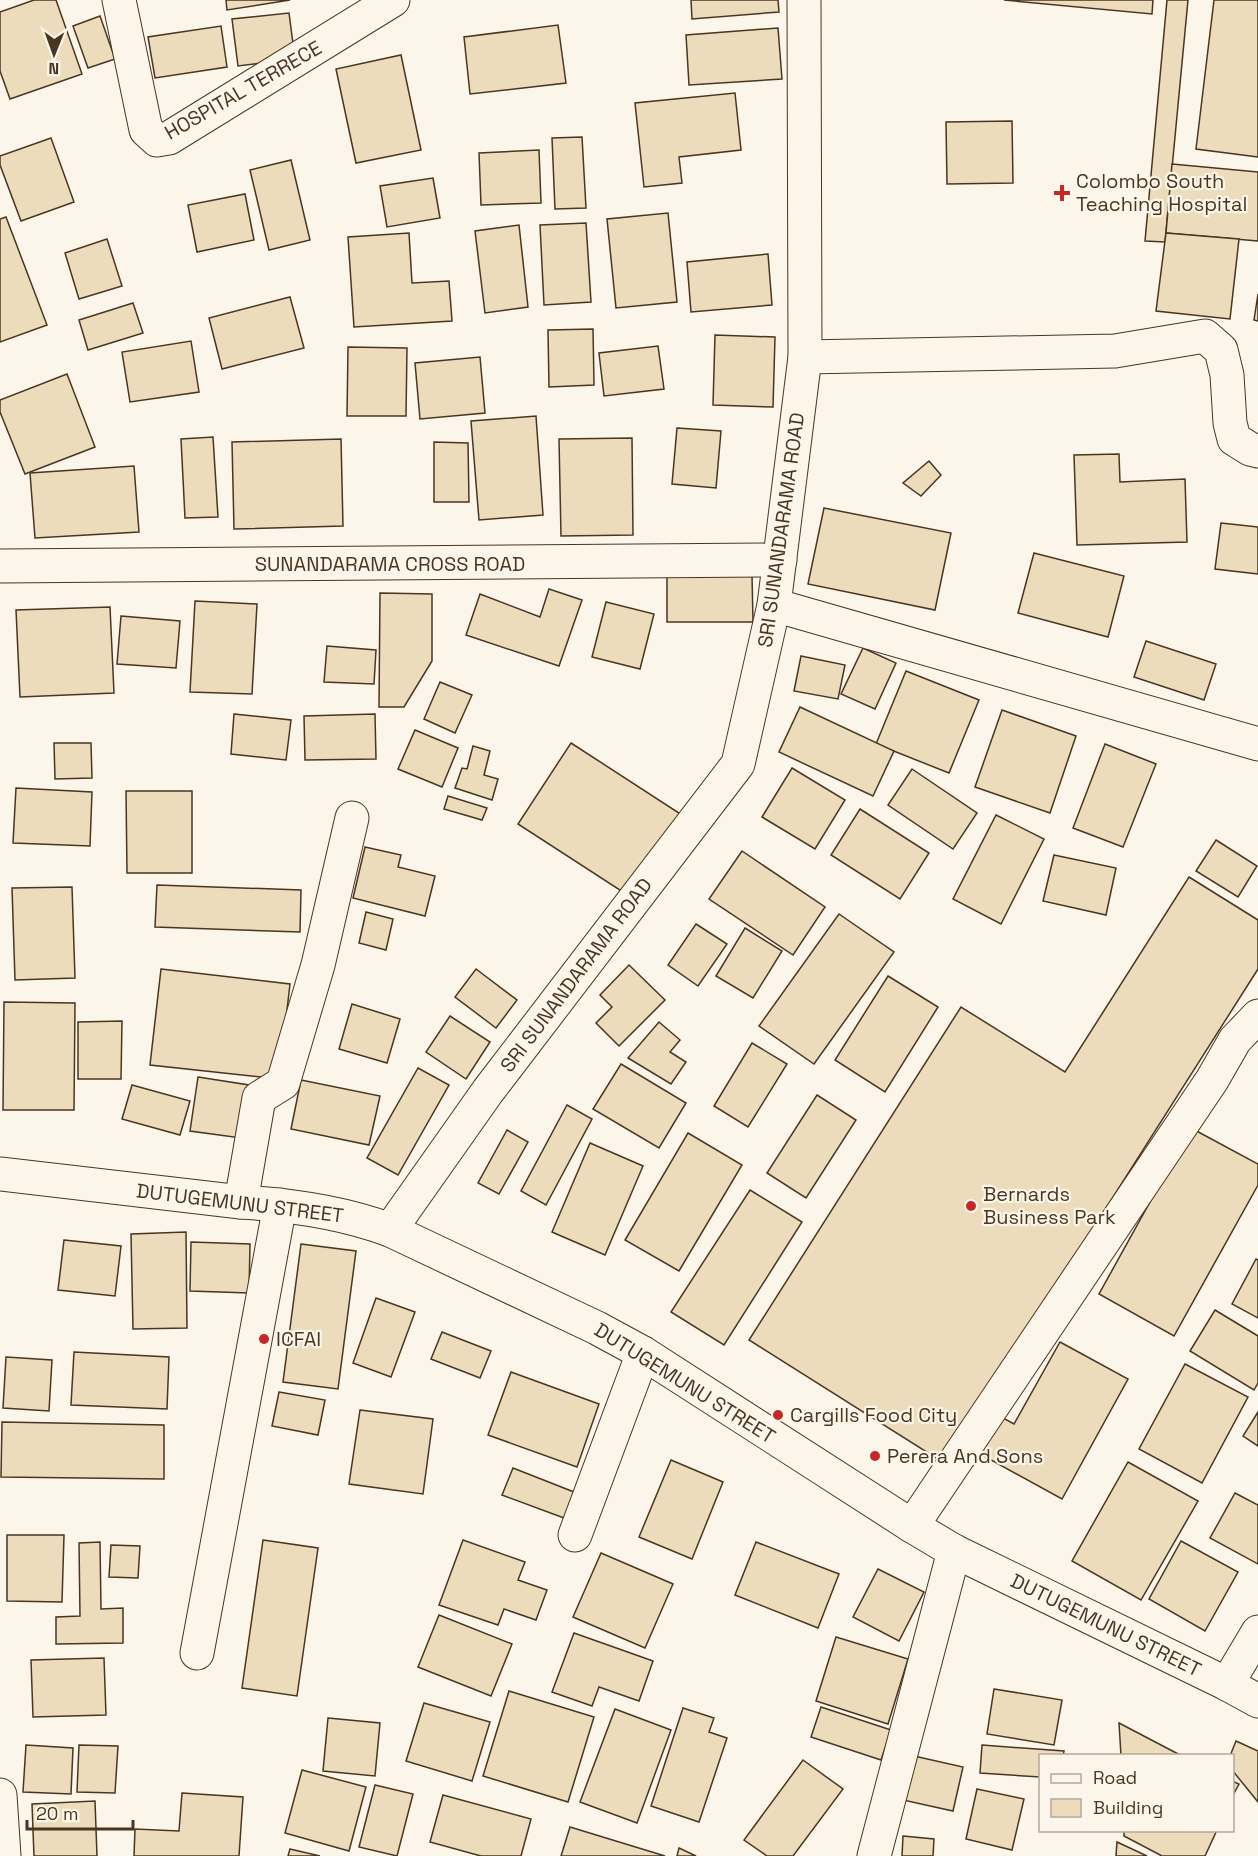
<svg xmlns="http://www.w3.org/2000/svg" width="1258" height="1856" font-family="'Space Grotesk',sans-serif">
<rect width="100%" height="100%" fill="#fbf6e9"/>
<g fill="#ecdcbc" stroke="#4a3520" stroke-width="1.5">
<path d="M34,0H56L82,74L10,99L0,71V12Z"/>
<path d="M226,0H290L227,10Z"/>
<path d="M691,0H778L779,12L692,19Z"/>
<path d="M1004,0H1153L1152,14Z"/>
<path d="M1167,0H1188L1165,242L1145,241Z"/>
<path d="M1214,0H1258V157L1196,149Z"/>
<path d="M289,13L295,59L238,66L232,19Z"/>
<path d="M100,16L115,59L88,68L73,26Z"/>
<path d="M558,25L566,83L470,94L464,37Z"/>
<path d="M221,26L227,67L155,78L148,37Z"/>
<path d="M778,28L782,79L689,85L686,35Z"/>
<path d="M401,55L421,150L356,163L336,69Z"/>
<path d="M735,93L741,150L679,157L682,183L644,187L635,103Z"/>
<path d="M1012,121L1013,183L947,184L946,122Z"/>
<path d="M582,137L586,208L555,209L552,138Z"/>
<path d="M51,138L74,202L21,221L0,165V156Z"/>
<path d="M539,150L541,203L481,205L479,153Z"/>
<path d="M291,160L310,240L269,250L250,170Z"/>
<path d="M1172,164L1258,172V241L1166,233Z"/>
<path d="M433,178L440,218L387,227L380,186Z"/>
<path d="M245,194L254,240L197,252L188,205Z"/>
<path d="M668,213L677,302L616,308L607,219Z"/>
<path d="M6,217L47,325L0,342V219Z"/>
<path d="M586,223L591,302L544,305L540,225Z"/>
<path d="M519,225L528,307L485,313L475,231Z"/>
<path d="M409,233L412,283L449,281L452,321L354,327L348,237Z"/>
<path d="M1166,233L1239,239L1230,319L1156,311Z"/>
<path d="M107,239L122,286L79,299L65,253Z"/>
<path d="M768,254L772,305L691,312L687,262Z"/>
<path d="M1258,294V321L1254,320Z"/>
<path d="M290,297L304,348L222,369L209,318Z"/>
<path d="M133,303L143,333L88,350L79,320Z"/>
<path d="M593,329L594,385L549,387L548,330Z"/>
<path d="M715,335L775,337L773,407L713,405Z"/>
<path d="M191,341L199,392L130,402L122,352Z"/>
<path d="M658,346L664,389L604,396L599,353Z"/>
<path d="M348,347L407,348L406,416H347Z"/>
<path d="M480,357L485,413L420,419L415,363Z"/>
<path d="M67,374L95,447L25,474L0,412V400Z"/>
<path d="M536,416L543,515L479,520L471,421Z"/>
<path d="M677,428L721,431L716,488L672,484Z"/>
<path d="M213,437L218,517L185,518L181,439Z"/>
<path d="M632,438L633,535L561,536L559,439Z"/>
<path d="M341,439L343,526L234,529L232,442Z"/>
<path d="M434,442L468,443L469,502H434Z"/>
<path d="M1119,454L1120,482L1185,479L1187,542L1077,545L1074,455Z"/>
<path d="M929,461L941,475L921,496L903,483Z"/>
<path d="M134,466L139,532L35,538L30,473Z"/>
<path d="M824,508L951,533L935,610L808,584Z"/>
<path d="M1221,523L1258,527V574L1215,569Z"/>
<path d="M1034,553L1124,576L1108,637L1018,613Z"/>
<path d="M752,575L753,622H667V576Z"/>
<path d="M549,589L582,600L559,666L466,635L480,594L540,617Z"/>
<path d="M380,593L432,594V661L404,707H379Z"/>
<path d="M195,601L257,604L252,694L190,692Z"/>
<path d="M606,602L654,614L640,669L592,657Z"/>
<path d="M110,607L114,693L20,697L16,610Z"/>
<path d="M121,616L180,621L176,668L117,664Z"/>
<path d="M1146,641L1216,664L1204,700L1134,677Z"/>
<path d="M327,646L376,650L374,684L324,682Z"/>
<path d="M863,648L896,663L875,709L841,694Z"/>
<path d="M801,656L845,665L838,699L794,691Z"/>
<path d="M906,671L979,700L949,773L876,744Z"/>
<path d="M440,682L472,695L455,733L424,719Z"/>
<path d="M800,707L894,751L873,796L779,752Z"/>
<path d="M1002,710L1076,736L1050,813L975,787Z"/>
<path d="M234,714L291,720L286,760L231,754Z"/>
<path d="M375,714L376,759L305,760L304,716Z"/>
<path d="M415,730L458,748L442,787L398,769Z"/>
<path d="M54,743H91L92,778L55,779Z"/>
<path d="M571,743L682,815L629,896L518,824Z"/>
<path d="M1105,744L1156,764L1123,847L1073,828Z"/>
<path d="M473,746L490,751L484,775L498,779L492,800L455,788L462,768L467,769Z"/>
<path d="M792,768L845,800L815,849L762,817Z"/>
<path d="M912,769L977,813L953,849L888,805Z"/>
<path d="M16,788L92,792L90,846L13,843Z"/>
<path d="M126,791H192V873H127Z"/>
<path d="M448,796L487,808L482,820L444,809Z"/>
<path d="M860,809L929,853L900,899L831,855Z"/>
<path d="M996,815L1044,839L1001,924L953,899Z"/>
<path d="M1216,840L1257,866L1238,897L1196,871Z"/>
<path d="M365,847L401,855L398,867L435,876L425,916L353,898Z"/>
<path d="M742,851L825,907L793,955L709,899Z"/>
<path d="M1054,855L1116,868L1106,915L1043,901Z"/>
<path d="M1189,877L1258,920V969L944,1463L749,1340L961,1007L1065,1072Z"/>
<path d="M157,885L301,890L300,932L155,927Z"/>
<path d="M72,887L75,978L15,980L12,888Z"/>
<path d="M366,912L393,919L386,950L359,943Z"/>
<path d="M839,914L894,952L814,1064L759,1026Z"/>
<path d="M696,924L727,944L698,986L668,965Z"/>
<path d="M745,928L782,951L753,998L716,976Z"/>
<path d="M629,965L665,1000L619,1046L596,1023L612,1007L600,995Z"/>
<path d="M161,969L290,984L279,1079L150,1065Z"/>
<path d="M476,969L517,1000L496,1028L455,997Z"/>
<path d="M888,976L938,1007L885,1092L835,1060Z"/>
<path d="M4,1002L75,1003L74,1110H3Z"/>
<path d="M352,1004L400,1019L387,1063L339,1049Z"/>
<path d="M450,1016L490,1042L466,1079L426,1052Z"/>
<path d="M122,1021L121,1079H78V1022Z"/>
<path d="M659,1022L680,1040L670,1052L686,1062L671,1084L628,1058Z"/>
<path d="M752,1043L787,1064L748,1127L714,1106Z"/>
<path d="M621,1064L686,1103L659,1148L593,1109Z"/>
<path d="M418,1068L449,1085L398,1175L367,1158Z"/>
<path d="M198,1077L249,1085L241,1138L190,1131Z"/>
<path d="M301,1080L380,1096L369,1145L291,1129Z"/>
<path d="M132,1085L190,1101L180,1135L122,1119Z"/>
<path d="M817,1095L856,1120L806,1198L767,1173Z"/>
<path d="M567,1105L592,1119L546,1205L521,1191Z"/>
<path d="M1191,1128L1258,1164V1185L1174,1336L1099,1294Z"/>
<path d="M507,1130L528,1142L499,1194L478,1183Z"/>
<path d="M688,1133L742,1165L679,1271L625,1240Z"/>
<path d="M590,1143L643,1166L605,1255L552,1232Z"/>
<path d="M750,1190L802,1222L724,1345L671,1312Z"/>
<path d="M186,1232L187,1328L133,1329L131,1234Z"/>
<path d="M64,1240L121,1246L115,1296L58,1290Z"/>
<path d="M191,1242L250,1244L249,1293L190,1291Z"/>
<path d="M301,1244L356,1251L338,1389L283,1382Z"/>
<path d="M1256,1259L1258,1260V1318L1232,1304Z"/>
<path d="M376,1298L415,1312L391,1377L353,1363Z"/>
<path d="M1215,1310L1258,1336V1383L1254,1390L1190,1351Z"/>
<path d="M442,1332L491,1351L480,1378L431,1359Z"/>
<path d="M1060,1342L1128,1379L1062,1499L973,1450L994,1413L1014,1424Z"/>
<path d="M74,1352L169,1357L167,1409L71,1405Z"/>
<path d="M6,1357L52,1360L49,1411L3,1408Z"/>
<path d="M1185,1364L1248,1397L1202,1483L1139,1449Z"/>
<path d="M511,1372L599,1404L577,1467L488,1435Z"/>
<path d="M279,1392L325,1400L318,1435L272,1426Z"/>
<path d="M360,1410L433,1419L423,1494L349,1484Z"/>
<path d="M1258,1412V1446L1243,1436Z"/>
<path d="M2,1422L164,1425V1479L1,1477Z"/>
<path d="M671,1460L723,1482L692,1559L639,1537Z"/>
<path d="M1128,1462L1198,1501L1141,1600L1072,1561Z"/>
<path d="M513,1468L574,1492L564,1518L502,1495Z"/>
<path d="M1235,1493L1258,1505V1564L1210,1538Z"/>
<path d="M7,1535H64L62,1602L7,1601Z"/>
<path d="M263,1540L318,1548L297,1696L242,1688Z"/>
<path d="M463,1540L525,1562L518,1580L547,1590L536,1620L504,1609L498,1625L439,1605Z"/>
<path d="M1181,1541L1238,1572L1205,1631L1149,1599Z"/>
<path d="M100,1542L101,1609L123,1608V1643L56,1644V1617L80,1616L79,1543Z"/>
<path d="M756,1542L839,1574L818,1628L735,1595Z"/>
<path d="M111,1545L140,1546L138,1578L109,1577Z"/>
<path d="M601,1553L673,1584L645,1648L573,1617Z"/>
<path d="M878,1569L924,1592L899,1641L853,1617Z"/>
<path d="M439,1615L512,1644L491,1696L418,1667Z"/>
<path d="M574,1633L653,1661L639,1701L599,1687L592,1706L552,1692Z"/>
<path d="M836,1637L908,1659L888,1724L816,1701Z"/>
<path d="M104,1658L106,1715L33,1717L31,1660Z"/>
<path d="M994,1689L1062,1700L1054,1745L987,1734Z"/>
<path d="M509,1691L594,1717L568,1802L483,1776Z"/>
<path d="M424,1703L490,1722L472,1781L406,1761Z"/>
<path d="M821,1707L891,1730L881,1760L811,1737Z"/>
<path d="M683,1708L714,1718L709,1732L727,1738L699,1822L651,1806Z"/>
<path d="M615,1709L671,1730L637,1823L580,1802Z"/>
<path d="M328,1718L380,1723L375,1776L323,1771Z"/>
<path d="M1119,1723L1182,1756H1121Z"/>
<path d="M1236,1741L1258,1751V1802L1232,1770V1756H1230Z"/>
<path d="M26,1745L73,1748L71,1794L23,1792Z"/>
<path d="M79,1745L118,1746L115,1793L77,1792Z"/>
<path d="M982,1745L1064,1751L1063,1756H1040V1777L980,1773Z"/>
<path d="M914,1756L963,1767L953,1811L903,1800Z"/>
<path d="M803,1760L843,1789L793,1856H767L744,1840Z"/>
<path d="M302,1770L366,1787L349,1851L285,1833Z"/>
<path d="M1232,1781L1239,1784L1232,1797Z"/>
<path d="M375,1785L413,1794L397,1856L359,1847Z"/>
<path d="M977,1789L1024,1799L1012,1850L966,1839Z"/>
<path d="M182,1793L243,1797L239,1856H134L135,1829L179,1831Z"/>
<path d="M443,1795L531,1819L521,1856H481L430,1842Z"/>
<path d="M95,1801L97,1856H34L32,1804Z"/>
<path d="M570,1827L665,1856H561Z"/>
<path d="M1124,1830H1217L1205,1856H1162L1124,1836Z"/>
<path d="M903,1836L934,1839L933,1856H902Z"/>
<path d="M1117,1842L1147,1856H1116Z"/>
<path d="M679,1848L696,1856H677Z"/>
<path d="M290,1849L320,1856H288Z"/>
</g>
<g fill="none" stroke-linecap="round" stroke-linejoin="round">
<g stroke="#4a3520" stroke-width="35">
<g id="minor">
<path d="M119,0L146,130L157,140L169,138L393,0"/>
<path d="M805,357L1115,351L1205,336L1221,350L1227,375L1230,423L1234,439L1250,449L1258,451"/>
<path d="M0,566L780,560"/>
<path d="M774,605L1258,744"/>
<path d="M241,1202L259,1098L283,1083L318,965L352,818"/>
<path d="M390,1230L488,1091L738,764L774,605L805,357L804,0"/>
<path d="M912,1526L1212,1080L1235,1040L1258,1016"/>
<path d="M575,1535L643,1353"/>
<path d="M197,1653L280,1205"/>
<path d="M1227,1684L1258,1632"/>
<path d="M0,1795L4,1856"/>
<path d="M874,1856L954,1551"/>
</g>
</g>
<g stroke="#4a3520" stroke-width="35">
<path id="major" d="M0,1174L241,1202C291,1205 342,1212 390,1230L597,1328L643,1353L912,1526L954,1551L1227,1684L1258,1701"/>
</g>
<use href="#minor" stroke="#fbf6e9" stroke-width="33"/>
<use href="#major" stroke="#fbf6e9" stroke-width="33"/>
</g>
<g fill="#c62828" stroke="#fbf6e9" stroke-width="2">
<path d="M1059 184h6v6h6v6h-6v6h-6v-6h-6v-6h6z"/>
<circle cx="971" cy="1206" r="6"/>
<circle cx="264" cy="1339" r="6"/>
<circle cx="778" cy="1415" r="6"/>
<circle cx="875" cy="1456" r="6"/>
</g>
<g text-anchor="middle" stroke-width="4.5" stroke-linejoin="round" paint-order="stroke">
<g font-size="20" fill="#4a3520" stroke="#fbf6e9">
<text transform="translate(243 90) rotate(-30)" y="7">HOSPITAL TERRECE</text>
<text transform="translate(781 530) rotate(-82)" y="7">SRI SUNANDARAMA ROAD</text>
<text x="390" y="571">SUNANDARAMA CROSS ROAD</text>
<text transform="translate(576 975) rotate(-53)" y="7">SRI SUNANDARAMA ROAD</text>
<text transform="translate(240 1203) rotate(7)" y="7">DUTUGEMUNU STREET</text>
<text transform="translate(685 1383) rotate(32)" y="7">DUTUGEMUNU STREET</text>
<text transform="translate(1106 1625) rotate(26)" y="7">DUTUGEMUNU STREET</text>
</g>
<g font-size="20" fill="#4a3520" stroke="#fbf6e9" text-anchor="start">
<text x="1076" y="188">Colombo South<tspan x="1076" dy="23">Teaching Hospital</tspan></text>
<text x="983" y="1201">Bernards<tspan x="983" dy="23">Business Park</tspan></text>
<text x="276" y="1346">ICFAI</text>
<text x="790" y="1422">Cargills Food City</text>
<text x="887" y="1463">Perera And Sons</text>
</g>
</g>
<rect x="1039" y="1754" width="195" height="78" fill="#fbf6e9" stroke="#b4a999" stroke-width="1.5"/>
<rect x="1051" y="1774" width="30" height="9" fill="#fbf6e9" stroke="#b4a999" stroke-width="1.5"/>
<text x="1093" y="1784" font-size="18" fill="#4a3520">Road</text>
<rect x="1051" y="1799" width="30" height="18" fill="#ecdcbc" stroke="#b4a999" stroke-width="1.5"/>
<text x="1093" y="1814" font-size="18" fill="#4a3520">Building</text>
<g transform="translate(54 54) rotate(181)" stroke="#fbf6e9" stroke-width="4.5" paint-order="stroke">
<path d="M0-4.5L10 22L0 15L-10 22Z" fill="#4a3520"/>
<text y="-9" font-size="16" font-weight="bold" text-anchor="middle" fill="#4a3520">N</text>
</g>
<path d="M27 1820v9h106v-9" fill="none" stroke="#4a3520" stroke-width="3"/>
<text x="36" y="1820" font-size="18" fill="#4a3520" stroke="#fbf6e9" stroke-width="4.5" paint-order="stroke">20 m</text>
</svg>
